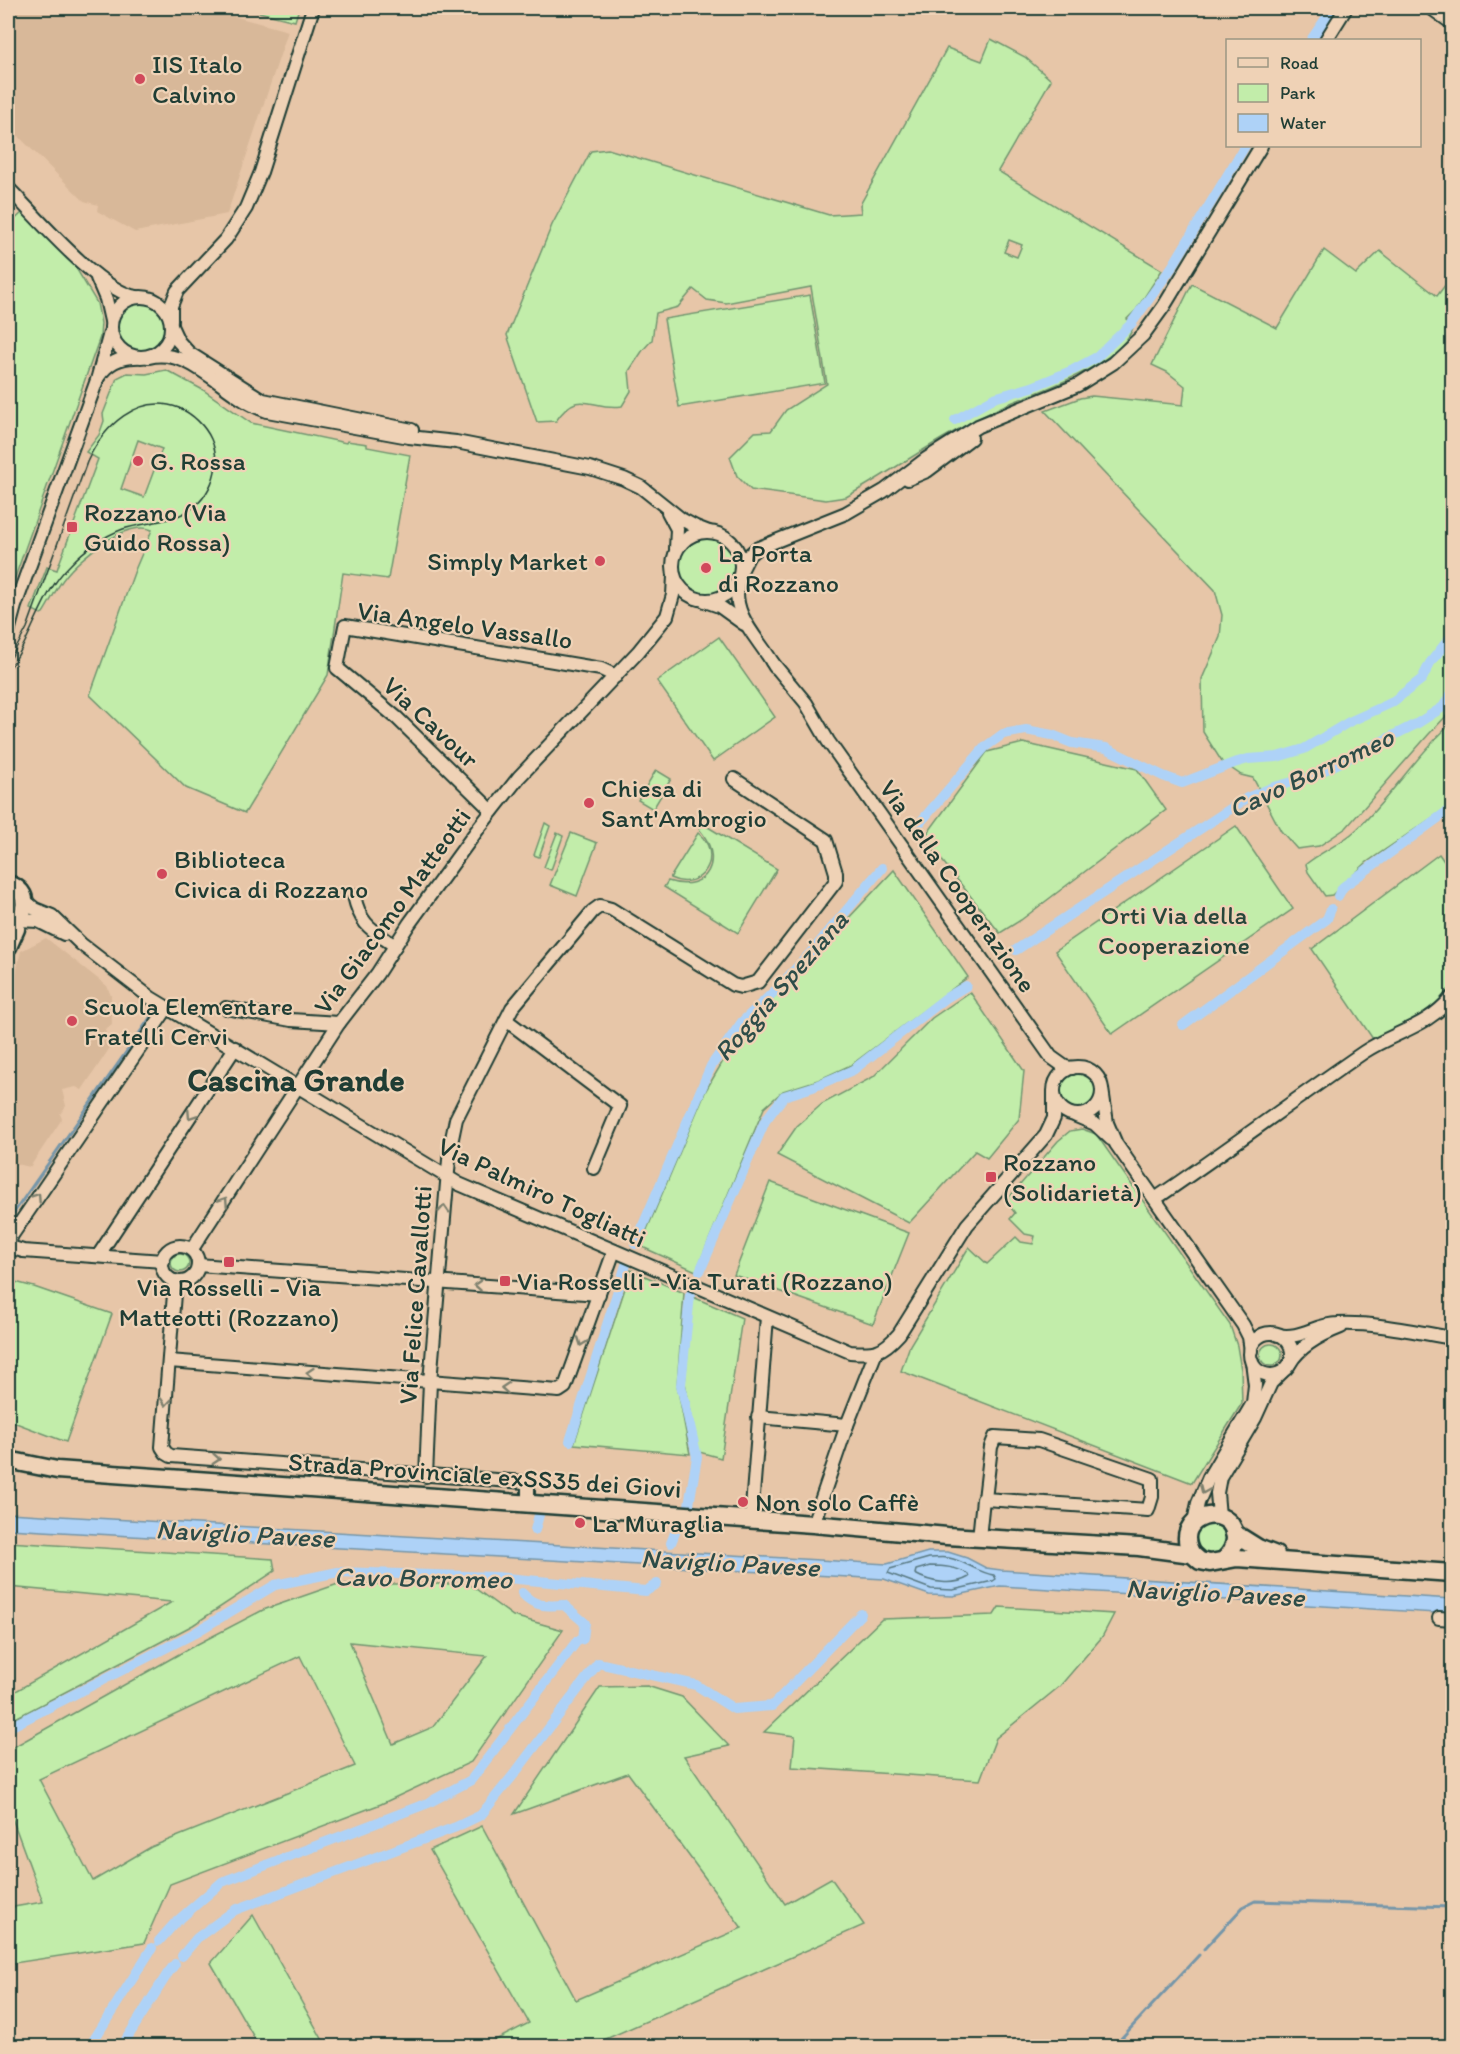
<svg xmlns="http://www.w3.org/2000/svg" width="1460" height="2054" font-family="Itim,sans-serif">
<rect width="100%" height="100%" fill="#e7c6a8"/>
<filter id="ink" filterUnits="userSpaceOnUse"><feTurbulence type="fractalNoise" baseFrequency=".0167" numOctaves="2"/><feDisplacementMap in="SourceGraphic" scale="12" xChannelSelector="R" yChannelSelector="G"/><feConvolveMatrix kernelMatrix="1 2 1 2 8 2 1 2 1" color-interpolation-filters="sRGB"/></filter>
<g filter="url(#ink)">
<g fill="#d8b899">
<path d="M8,8H204L288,31L227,214L135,232L97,211L98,205L84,201L8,126Z"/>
<path d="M46,938L107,986L111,996L112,1025L105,1029L107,1039L113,1043L82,1090L76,1087L62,1090L66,1106L60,1114L62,1119L30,1167L8,1162V1010L21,951Z"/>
</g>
<g fill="#c2edaa" stroke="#70956f" stroke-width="1.5" fill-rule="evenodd">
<path d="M243,8H299L295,21Z"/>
<path d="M991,39L1025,57L1051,80L998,171L1162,270L1136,310L1127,319L1134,325C1122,366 1038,391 1001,407C985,415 968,424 952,433C916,453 882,477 846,497L826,500L751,490L737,476L730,457L755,432L771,431L786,410L827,384L811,287L726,303L707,300L693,289L678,307L656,313L652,340L643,350L629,371L631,391L622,406C591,411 580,386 556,421L537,422L507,335L552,225L591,151L608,149L829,215L861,213L860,205L947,48L982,61ZM1009,240L1022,245L1017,257L1004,252Z"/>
<path d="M22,213L70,258L97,303L101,323L100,337L8,597V220L12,222Z"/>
<path d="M1324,250L1356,274L1380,251L1437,296L1452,276V710L1429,734L1346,828L1319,846L1297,849L1281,831L1253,778L1241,775L1222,762L1203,732L1202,679L1220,637L1222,615L1215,590L1045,411L1080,398L1092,396L1183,405L1185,386L1167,372L1152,365L1192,284L1277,328Z"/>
<path d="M810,295L825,383L679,407L664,319Z"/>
<circle cx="141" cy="327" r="25"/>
<path d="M166,370L203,390L251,423L346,443L347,441L367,444V447L410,455L388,579L343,573L328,675L245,813L186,788L90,695L135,570L152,530C127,519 79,558 65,577C56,588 51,601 43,613L41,614L31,609L47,567L57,570L59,564L98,459L86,452L99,435L104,421L103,414L117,378L127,373L146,374ZM138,440L162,449L144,497L121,489Z"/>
<circle cx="707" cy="567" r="28"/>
<path d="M719,637L775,717L713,761L657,681Z"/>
<path d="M1452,723V804L1367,862L1332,895L1325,896L1308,872L1306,864C1322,851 1341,844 1356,830C1391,797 1416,755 1452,723Z"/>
<path d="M1023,743L1137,769L1166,810L1021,920L1000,933L924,838L987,752Z"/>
<path d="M656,770L671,779L653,809L638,800Z"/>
<path d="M545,823L550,826L539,857L534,855Z"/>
<path d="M703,824L777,869L738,933L664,887L668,881C708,894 725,859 699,829Z"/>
<path d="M1236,826L1293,909L1112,1034L1055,951Z"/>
<path d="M557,833L563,836L551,870L544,867Z"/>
<path d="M571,833L597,843L577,896L550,885Z"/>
<path d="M698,833C725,855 702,893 670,878Z"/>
<path d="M1439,854L1452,873V986L1433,1008L1416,1021L1373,1039L1312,949Z"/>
<path d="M894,870L968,977L851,1065L818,1080L783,1091L764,1108L696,1271L640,1246L706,1090L729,1051L760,1012Z"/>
<path d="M8,890L15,895L18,909L8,918Z"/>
<path d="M970,992L1024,1071L1019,1119L987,1158L975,1151L909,1223L777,1155L797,1126L822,1104L873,1077L932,1018Z"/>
<circle cx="1078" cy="1091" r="19"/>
<path d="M1082,1129L1096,1134L1230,1325L1237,1346L1241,1370L1242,1403L1192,1483L901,1371L910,1345L969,1247L987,1264L1016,1237L1021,1242L1033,1244L1035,1236L1025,1234L1010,1219L1015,1213L1006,1201L1058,1141L1070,1131Z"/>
<path d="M770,1182L909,1233L873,1324L734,1275Z"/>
<circle cx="180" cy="1263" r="9"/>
<path d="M631,1270L684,1293L677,1385L690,1454L574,1444Z"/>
<path d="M8,1280L34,1287L112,1314L66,1442L8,1420Z"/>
<path d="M693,1297L742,1318L721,1458L699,1452L685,1383Z"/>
<circle cx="1271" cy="1355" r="11"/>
<circle cx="1211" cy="1540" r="17"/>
<path d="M8,1542L273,1559L275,1571L193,1625L8,1722V1693L9,1695L172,1602L8,1587Z"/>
<path d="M338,1584H469L513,1616L563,1630L471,1762L381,1804L170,1884L144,1943L8,1964V1908L43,1902L8,1807V1750L190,1648L263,1610ZM350,1642L487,1656L433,1727L393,1744ZM300,1656L355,1766L151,1847L93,1881L39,1779Z"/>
<path d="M999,1607L1114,1614L1102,1637L1060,1686L996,1738L980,1780L792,1767L795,1736L764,1732L882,1619L994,1615Z"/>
<path d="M647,1686L682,1697L729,1746L684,1756L785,1904L831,1878L864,1925L590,2046H484L529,2023L430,1850L482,1826L576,2000L742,1928L628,1773L514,1814L600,1687Z"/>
<path d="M253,1915L326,2046H259L211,1963Z"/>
</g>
<path fill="#aed2f7" stroke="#7596a9" stroke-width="1.5" d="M8,1513L887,1564L928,1552H948L967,1558L986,1568L1001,1570L1452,1599V1614L1000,1586L953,1596L929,1595L884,1579L8,1529Z"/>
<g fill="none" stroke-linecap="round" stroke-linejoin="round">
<g stroke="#587982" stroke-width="1.5">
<path d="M929,1558C935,1558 942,1557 949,1558C965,1561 978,1573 994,1575L996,1579L993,1581L953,1590L931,1589L888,1573L890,1569Z"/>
<path d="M930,1566C944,1566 956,1567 968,1574L969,1577C954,1586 931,1583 915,1574L916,1570Z"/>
</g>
<g stroke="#7596a9" stroke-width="3">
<path d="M8,1221L152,1015"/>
<path d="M1204,1949L1243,1907L1255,1901L1452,1907"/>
<path d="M1114,2046L1199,1955"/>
<path d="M1444,2046L1452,2029"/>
</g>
<g stroke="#aed2f7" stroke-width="10">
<path d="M1311,40L1333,8"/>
<path d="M955,420L994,398L1032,387L1073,370L1097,357L1131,324L1172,267L1245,146"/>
<path d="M918,825L985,747L1003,734L1026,730L1052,735L1072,743L1106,748L1163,776L1182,783L1234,763L1248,759L1277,757L1304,749L1349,722L1391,703L1422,679L1430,663L1452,635"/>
<path d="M1338,896L1343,887L1452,808"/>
<path d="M1016,950L1247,798L1274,787L1311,777L1418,723L1443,707L1452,693"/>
<path d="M1183,1025L1327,919L1331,909"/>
<path d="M635,1244L711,1066L742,1022L778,988L815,948L882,868"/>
<path d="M700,1271L765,1121L784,1096L813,1087L853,1070L946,998L966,986"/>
<path d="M570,1441L626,1265"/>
<path d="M689,1505L697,1457L681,1385L690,1295"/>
<path d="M535,1530L539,1515"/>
<path d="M671,1543L679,1523"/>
<path d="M8,1728L191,1635L275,1585L338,1572L496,1577L646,1591L657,1584"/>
<path d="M159,1941L174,1924L222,1882L428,1803L471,1780L577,1641L583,1639L585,1623L564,1605C547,1606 534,1607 522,1593"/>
<path d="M182,1956L197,1938L235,1910L456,1827L481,1815L515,1773L598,1663L696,1685L734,1709L772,1706L861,1614"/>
<path d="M90,2046L152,1948"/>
<path d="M122,2046L168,1973L175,1964"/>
</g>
<g stroke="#1f3d34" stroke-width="16">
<g id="minor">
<path d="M1431,8L1452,23"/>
<path d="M1326,40L1346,8"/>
<path d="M8,188C35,215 101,293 137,297"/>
<path d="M97,278L106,299L111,321"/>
<circle cx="141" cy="327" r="30"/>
<path d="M171,321V306L177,291L226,239L246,208L261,172L313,8"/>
<path d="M171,326L178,341L189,353L263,400L412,430"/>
<path d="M149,357C192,346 227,399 267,411L409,437L456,442L590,468L624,479L641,487L681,519L696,527L709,532"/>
<path d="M99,376C107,364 120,357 135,357"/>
<path d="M908,479L927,471L971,438"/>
<path d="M668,512L677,529L676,549"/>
<circle cx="707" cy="566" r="34"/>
<path d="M741,571L749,555L756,549L846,513L884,491L926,459L978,426L1078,385L1113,363L1143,335L1164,306L1261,146"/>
<path d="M738,582C731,617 760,639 775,667"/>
<path d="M705,601L719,606L744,624"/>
<path d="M8,632L15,606L97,380L111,329"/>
<path d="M772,662L806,703L828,741L1051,1057L1065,1067L1072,1068"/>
<path d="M492,811L397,718L337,668L345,626L601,669L616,676"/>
<path d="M354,896C361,926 371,929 395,946"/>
<path d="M25,901L35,909L52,916L81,944L151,998L459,1184L850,1352C875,1354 882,1353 899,1334L967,1225L1046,1135L1054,1118V1093"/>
<path d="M18,920L38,921L64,934"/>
<path d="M226,1008L291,1020L339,1023"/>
<path d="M506,1020L620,1106L594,1168"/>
<circle cx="1078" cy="1091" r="24"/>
<path d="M1102,1089L1107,1123L1116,1144L1243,1325L1249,1337L1251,1351"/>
<path d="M1076,1116L1095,1124L1111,1139"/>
<path d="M1155,1199C1226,1151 1294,1100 1364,1052C1396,1031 1426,1028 1452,997"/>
<circle cx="180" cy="1264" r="18"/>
<path d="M192,1249L339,1023L377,974L409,924L478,829L519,777L638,652L667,616L673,595L674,576"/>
<path d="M98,1256L235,1048"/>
<path d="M163,1261L23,1251L10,1247L9,1242L12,1235L167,1008"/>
<path d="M198,1265L599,1294"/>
<path d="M175,1281L162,1447L166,1453L171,1456L524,1482L528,1483V1504"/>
<circle cx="1271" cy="1354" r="21"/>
<path d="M1278,1335C1300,1340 1316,1324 1337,1324C1375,1322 1415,1332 1452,1338"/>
<path d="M169,1361L559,1391L565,1387L614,1251"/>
<path d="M1290,1363C1300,1346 1323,1334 1341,1327"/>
<path d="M758,1417L847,1425"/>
<path d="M426,1476L430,1382L450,1148L456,1119L512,1008L593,911L600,906L611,909L733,985L741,987L758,982L836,881V873L826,840L734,779"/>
<path d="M1219,1516L1217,1493L1220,1477L1255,1418L1271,1383L1282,1372"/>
<path d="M751,1520L767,1317"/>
<path d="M1194,1522L1198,1503L1209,1477L1253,1403L1255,1385L1252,1361"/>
<path d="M813,1524L847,1425L876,1352"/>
<path d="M979,1538L983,1499H985L1148,1510L1152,1497V1479L1039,1440L995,1437L991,1447L985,1499"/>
<path d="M1439,1618L1452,1619"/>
</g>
</g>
<g stroke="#1f3d34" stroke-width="21">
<g id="major">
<path d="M8,884C31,890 29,918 8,925"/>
<path d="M8,947L16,929L17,921"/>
<path d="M8,1460L57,1470L813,1524L947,1536L1139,1547L1192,1554L1200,1561L1210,1563L1237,1558L1452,1573"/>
<path d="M1234,1533L1258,1548L1276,1555"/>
<path d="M1192,1554C1169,1515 1233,1499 1235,1538C1235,1547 1231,1553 1225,1559"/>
</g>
</g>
<use href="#minor" stroke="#efd2b6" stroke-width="12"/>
<use href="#major" stroke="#efd2b6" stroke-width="16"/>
<path stroke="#1f3d34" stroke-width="1.5" d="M8,663L27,628L87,462C103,427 138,392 179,408C193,414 205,426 211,439C224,468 209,503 180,515C162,523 141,523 123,529C102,537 85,549 70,565C40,594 33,638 8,670"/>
</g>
<defs><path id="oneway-chevron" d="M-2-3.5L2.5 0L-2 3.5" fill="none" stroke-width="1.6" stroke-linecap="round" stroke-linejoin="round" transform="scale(1.5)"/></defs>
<g stroke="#7d806e">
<use href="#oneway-chevron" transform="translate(191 1115) rotate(123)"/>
<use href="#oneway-chevron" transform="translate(37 1197) rotate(-56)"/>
<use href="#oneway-chevron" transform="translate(224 1201) rotate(-57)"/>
<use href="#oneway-chevron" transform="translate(444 1209) rotate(-86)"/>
<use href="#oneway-chevron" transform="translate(478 1285) rotate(-176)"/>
<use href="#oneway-chevron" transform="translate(582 1342) rotate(110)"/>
<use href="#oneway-chevron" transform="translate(310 1373) rotate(-175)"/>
<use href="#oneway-chevron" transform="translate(505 1388) rotate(-176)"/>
<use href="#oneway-chevron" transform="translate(166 1402) rotate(95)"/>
<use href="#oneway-chevron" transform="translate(216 1459) rotate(4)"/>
<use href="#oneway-chevron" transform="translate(1204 1490) rotate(113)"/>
</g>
</g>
<g fill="#d1495b" stroke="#efd2b6" stroke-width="2">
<circle cx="140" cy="79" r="6"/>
<circle cx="138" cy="461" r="6"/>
<rect x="66" y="521" width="12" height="12" rx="3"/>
<circle cx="600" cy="561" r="6"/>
<circle cx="706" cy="568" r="6"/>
<circle cx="589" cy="803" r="6"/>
<circle cx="162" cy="874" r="6"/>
<circle cx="72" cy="1021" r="6"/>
<rect x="985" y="1171" width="12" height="12" rx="3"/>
<rect x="223" y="1256" width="12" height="12" rx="3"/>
<rect x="499" y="1275" width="12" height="12" rx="3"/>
<circle cx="743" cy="1502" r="6"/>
<circle cx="580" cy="1523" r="6"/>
</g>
<g text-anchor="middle" stroke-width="4.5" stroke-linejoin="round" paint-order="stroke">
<g font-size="26" fill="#1f3d34" stroke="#efd2b6" text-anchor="start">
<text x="152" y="73">IIS Italo<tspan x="152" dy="30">Calvino</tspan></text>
<text x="150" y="470">G. Rossa</text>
<text x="84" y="521">Rozzano (Via<tspan x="84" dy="30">Guido Rossa)</tspan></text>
<text x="718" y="562">La Porta<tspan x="718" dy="30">di Rozzano</tspan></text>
<text x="588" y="570" text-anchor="end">Simply Market</text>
<text x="601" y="797">Chiesa di<tspan x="601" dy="30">Sant'Ambrogio</tspan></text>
<text x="174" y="868">Biblioteca<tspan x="174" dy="30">Civica di Rozzano</tspan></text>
<text x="84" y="1015">Scuola Elementare<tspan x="84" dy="30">Fratelli Cervi</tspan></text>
<text x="1003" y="1171">Rozzano<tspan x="1003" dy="30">(Solidarietà)</tspan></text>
<text x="517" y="1290">Via Rosselli - Via Turati (Rozzano)</text>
<text x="229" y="1296" text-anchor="middle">Via Rosselli - Via<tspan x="229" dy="30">Matteotti (Rozzano)</tspan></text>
<text x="755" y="1511">Non solo Caffè</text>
<text x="592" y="1532">La Muraglia</text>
</g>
<g font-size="26" fill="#1f3d34" stroke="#efd2b6">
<text transform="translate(465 625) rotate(8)" y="9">Via Angelo Vassallo</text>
<text transform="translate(431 722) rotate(43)" y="9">Via Cavour</text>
<text transform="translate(958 886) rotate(55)" y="9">Via della Cooperazione</text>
<text transform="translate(392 911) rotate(-54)" y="9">Via Giacomo Matteotti</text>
<text transform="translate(542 1192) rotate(25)" y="9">Via Palmiro Togliatti</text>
<text transform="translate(415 1295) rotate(-86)" y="9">Via Felice Cavallotti</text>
<text transform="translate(485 1475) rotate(4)" y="9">Strada Provinciale exSS35 dei Giovi</text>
</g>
<g font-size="26" fill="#27463a" stroke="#efd2b6">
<text x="1174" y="924">Orti Via della<tspan x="1174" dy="30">Cooperazione</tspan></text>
</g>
<g font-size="27" font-style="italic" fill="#2d4c48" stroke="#efd2b6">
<text transform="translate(1311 773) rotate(-25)" y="9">Cavo Borromeo</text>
<text transform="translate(781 986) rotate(-49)" y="9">Roggia Speziana</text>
<text transform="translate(245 1534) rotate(3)" y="9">Naviglio Pavese</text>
<text transform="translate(730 1563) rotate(3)" y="9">Naviglio Pavese</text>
<text transform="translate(423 1578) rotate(1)" y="9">Cavo Borromeo</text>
<text transform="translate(1215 1593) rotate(3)" y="9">Naviglio Pavese</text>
</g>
<g font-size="32" font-weight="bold" fill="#1f3d34" stroke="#efd2b6">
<text x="296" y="1091">Cascina Grande</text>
</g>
</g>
<rect width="1460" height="2054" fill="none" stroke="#efd2b6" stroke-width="30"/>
<rect x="15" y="15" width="1430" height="2024" fill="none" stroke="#1f3d34" stroke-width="2" filter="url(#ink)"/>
<rect x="1226" y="39" width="195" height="108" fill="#efd2b6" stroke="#9c9682" stroke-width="1.5"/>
<rect x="1238" y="58" width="30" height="9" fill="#efd2b6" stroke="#9c9682" stroke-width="1.5"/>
<text x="1280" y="69" font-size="18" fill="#1f3d34">Road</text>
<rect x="1238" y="84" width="30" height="18" fill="#c2edaa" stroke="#9c9682" stroke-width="1.5"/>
<text x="1280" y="99" font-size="18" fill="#1f3d34">Park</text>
<rect x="1238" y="114" width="30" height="18" fill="#aed2f7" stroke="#9c9682" stroke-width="1.5"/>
<text x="1280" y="129" font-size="18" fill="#1f3d34">Water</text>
</svg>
